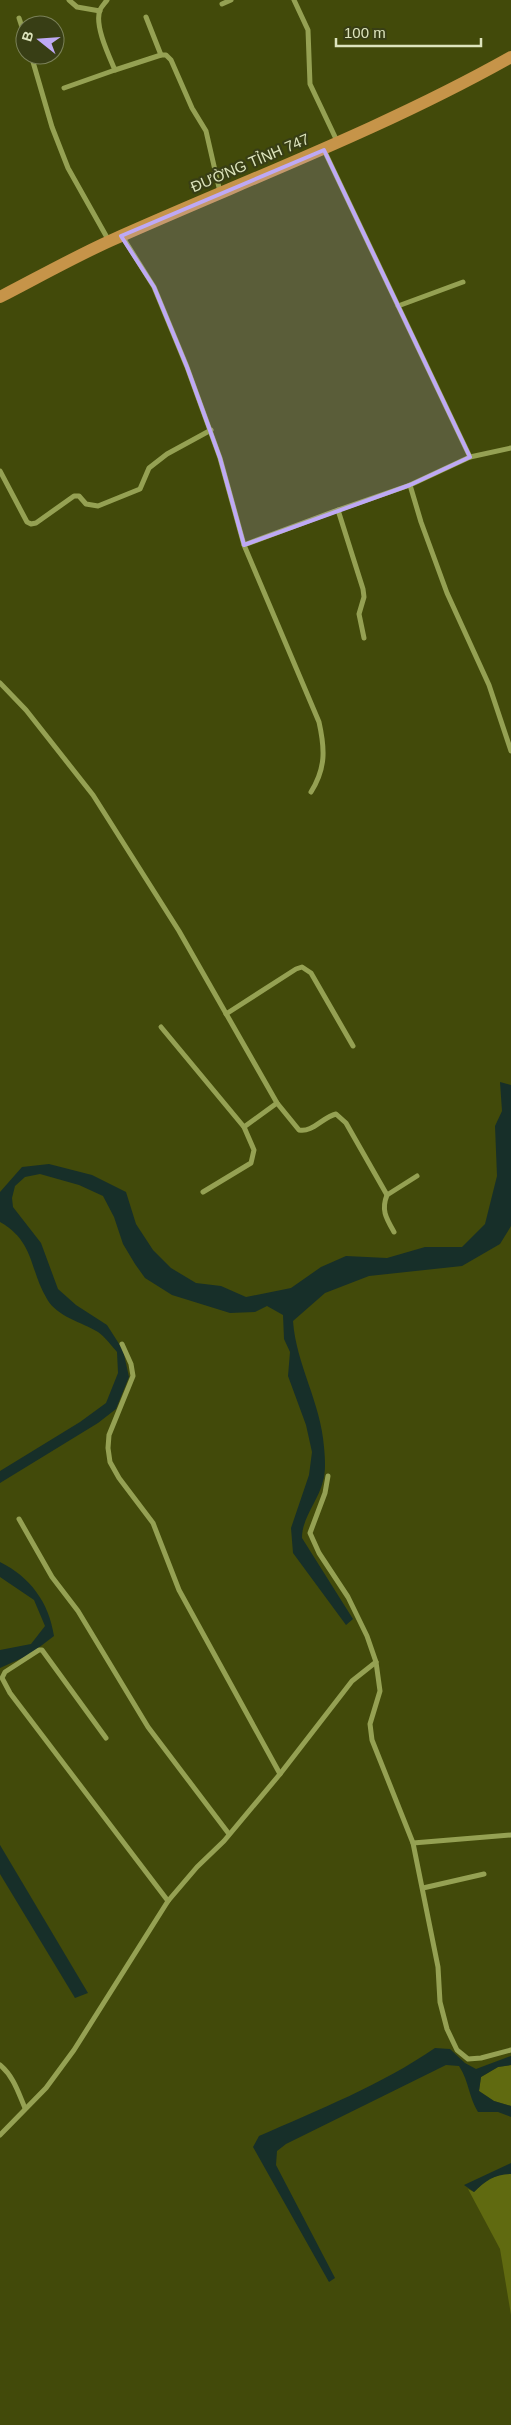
<svg xmlns="http://www.w3.org/2000/svg" width="511" height="2425" font-family="Arial,sans-serif">
<rect width="100%" height="100%" fill="#424a0a"/>
<g fill="#606a10">
<path d="M511,2065V2106L494,2101L479,2091L481,2077L498,2067Z"/>
<path d="M502,2174H511V2315L500,2249L468,2189L474,2192L486,2180Z"/>
</g>
<g fill="#172f29">
<path d="M500,1082L511,1085V1226L500,1244L462,1266L369,1276L325,1293L293,1321C296,1364 321,1403 324,1447C325,1457 326,1472 323,1481C318,1502 302,1517 302,1538L353,1619L346,1625L293,1553L291,1528L309,1475L312,1452L306,1425L288,1376L290,1352L284,1339L283,1315L267,1306L255,1312L230,1313L172,1295L145,1278L135,1264L123,1244L114,1217L103,1196L79,1185L40,1174L25,1177L15,1186L12,1198L13,1207L41,1243L58,1289L76,1305L107,1325L123,1350L129,1377L116,1409L98,1423L0,1483V1471L80,1422L106,1403L118,1373L117,1352C111,1345 105,1337 98,1332C82,1322 57,1317 47,1299C29,1269 35,1242 0,1222V1192L22,1167L49,1164L92,1175L126,1192L136,1224L153,1250L171,1268L196,1283L221,1286L246,1297L291,1288L321,1267L346,1256L387,1258L425,1247H462L485,1224L497,1176L495,1126L502,1111Z"/>
<path d="M0,1562C30,1577 49,1602 54,1636L29,1655L0,1668V1650L31,1644L45,1626L34,1600L0,1577Z"/>
<path d="M0,1845L88,1993L75,1998L0,1874Z"/>
<path d="M435,2048L450,2049L465,2063L476,2069L511,2056V2065L498,2067L481,2077L479,2091L494,2101L511,2106V2117L498,2112H478C469,2098 469,2081 459,2066L446,2065L286,2144L277,2151L276,2165L335,2278L329,2282L253,2147L259,2136C318,2110 381,2085 435,2048Z"/>
<path d="M511,2163V2174C495,2174 485,2181 474,2192L464,2185Z"/>
</g>
<g fill="none" stroke-linecap="round" stroke-linejoin="round">
<g stroke="#95a153" stroke-width="5">
<path d="M69,0L77,7L100,11"/>
<path d="M107,0C105,3 101,7 100,10C94,25 109,56 115,70L161,55H166L171,60L192,108L206,131L220,192"/>
<path d="M294,0L308,30L310,84L337,141"/>
<path d="M222,4L231,0"/>
<path d="M146,17L161,55"/>
<path d="M19,18L25,36"/>
<path d="M31,55L52,127L68,168L109,241"/>
<path d="M64,88L115,70"/>
<path d="M324,150L470,457L410,485L421,522L447,593L489,685L511,751"/>
<path d="M122,236L154,287L187,367L220,458L244,545L319,722C325,749 326,768 311,792"/>
<path d="M398,306L463,282"/>
<path d="M470,457L511,448"/>
<path d="M0,471L27,522L31,524L36,523L74,496H79L86,504L98,506L140,489L149,468L167,454L211,430"/>
<path d="M244,545L338,510"/>
<path d="M364,638L359,614L364,597L363,589L338,510L410,485"/>
<path d="M0,683L26,710L93,795L179,931L277,1103L299,1130C312,1133 323,1117 336,1114L346,1123L387,1195L417,1176"/>
<path d="M226,1014L296,969L302,967L311,973L353,1046"/>
<path d="M161,1027L244,1127"/>
<path d="M203,1192L251,1163L254,1150L244,1127L277,1103"/>
<path d="M387,1195C381,1210 386,1218 394,1232"/>
<path d="M122,1344L131,1364L133,1376L109,1435L108,1448L110,1462L119,1478L153,1523L179,1590L280,1774"/>
<path d="M328,1476L325,1493L310,1533L319,1553L348,1597L367,1636L376,1662L380,1691L370,1724L372,1740L413,1843L438,1967L440,2002L447,2029L457,2050L468,2059L481,2058L511,2050"/>
<path d="M19,1519L52,1577L78,1611L148,1727L229,1834"/>
<path d="M106,1738L42,1650H39L5,1672L2,1678L10,1693L168,1901"/>
<path d="M413,1843L511,1835"/>
<path d="M423,1888L484,1874"/>
<path d="M0,2065C14,2077 18,2092 25,2108"/>
<path d="M0,2135L46,2088L74,2050L168,1901L197,1867L224,1841L280,1774L352,1681L376,1662"/>
</g>
<path stroke="#c69449" stroke-width="12" d="M0,297C37,278 74,257 112,240C246,180 383,129 511,57"/>
</g>
<path fill="#bea9f5" fill-opacity="0.2" stroke="#bea9f5" stroke-width="4" stroke-linejoin="round" d="M324,150L470,457L410,485L244,545L220,458L187,367L154,287L121,236Z"/>
<g text-anchor="middle" stroke-width="4.5" stroke-linejoin="round" paint-order="stroke">
<g font-size="15" fill="#dde4bd" stroke="#383e15">
<text transform="translate(250 163) rotate(-23)" y="5">ĐƯỜNG TỈNH 747</text>
</g>
</g>
<g transform="translate(40 40) rotate(287)"><circle r="24" fill="#383e15" stroke="#7a8058"/>
<path d="M0-4L9 19L0 12L-9 19Z" fill="#bea9f5"/>
<text y="-8" font-size="14" font-weight="bold" text-anchor="middle" fill="#dde4bd">B</text>
</g>
<path d="M336 38v8h145v-8" fill="none" stroke="#dde4bd" stroke-width="2.5"/>
<text x="344" y="38" font-size="15" fill="#dde4bd" stroke="#383e15" stroke-width="4" paint-order="stroke">100 m</text>
</svg>
